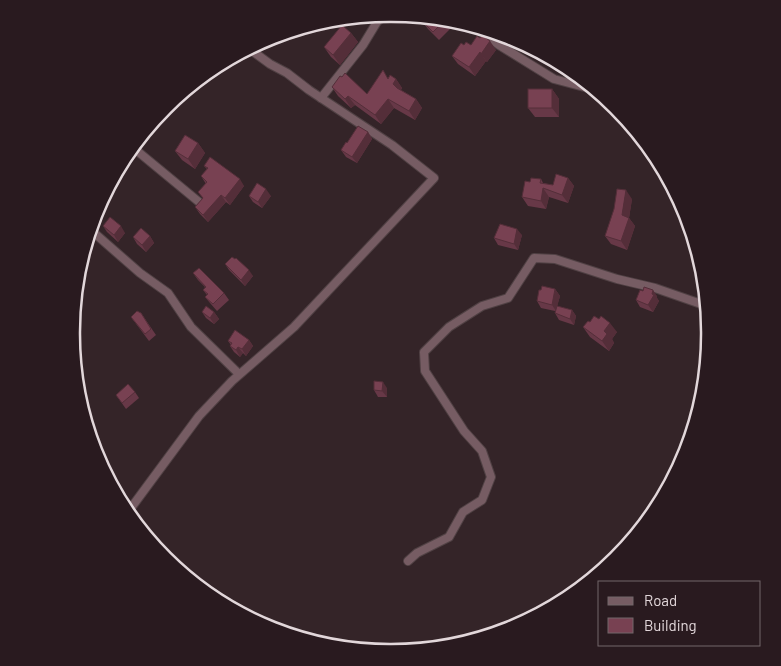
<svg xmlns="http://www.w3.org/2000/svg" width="781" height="666" font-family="Barlow,sans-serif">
<rect width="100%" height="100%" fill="#342428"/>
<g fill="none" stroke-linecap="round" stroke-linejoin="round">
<g stroke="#504144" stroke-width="10">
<g id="street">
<path d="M482,32L499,45L554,79L588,88"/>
<path d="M321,98L363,45L377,22L384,15"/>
<path d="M136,150L199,202"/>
<path d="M92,231L140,273L168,293L191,327L239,374"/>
<path d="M131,508L199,416L232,381L294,327L434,178L392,145L309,90L287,73L270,64L251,50"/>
<path d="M408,561L417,553L449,537L463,512L482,500L491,477L482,451L464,431L425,371L424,352L449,327L482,306L508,298L534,258L555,259L617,279L655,288L704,305"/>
</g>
</g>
<use href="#street" stroke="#765c63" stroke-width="8"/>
</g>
<g fill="#673847">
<path d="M422,20L453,26L439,40L428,29L422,21Z"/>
<path d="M351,33L358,42L340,65L331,57L324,47Z"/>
<path d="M464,45H471L496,50L487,62L486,61L475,76L458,64L452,56Z"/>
<path d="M389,77L396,79L402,88L401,90L416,99L422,108L415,120L394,108L381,124L355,105L351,108L338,96L332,87L367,94Z"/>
<path d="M552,89L559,99V117H535L528,108Z"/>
<path d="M368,132L372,139L357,163L346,157L341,150L347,143Z"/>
<path d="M198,143L205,153L195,169L182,160L175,151Z"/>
<path d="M133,154L136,157L122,171Z"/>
<path d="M204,166L244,186L230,205L226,202L208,222L200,214L195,207L203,198L206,184L201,176L207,169Z"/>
<path d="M568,178L574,186L568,203L549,197L546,209L528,206L522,197L530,182L541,179L543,183L553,185Z"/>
<path d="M249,196H271L262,208L253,202Z"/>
<path d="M632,199L629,218L635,226L627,250L611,244L605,236Z"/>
<path d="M103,226L125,233L118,242L107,232Z"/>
<path d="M522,235L518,250L498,245L494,238Z"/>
<path d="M150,236L154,243L146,252L137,244L133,237Z"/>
<path d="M225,264L253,276L245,286L229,270Z"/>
<path d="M193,273L224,293L229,300L217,311L210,303L205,297L207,295L203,290L205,287L198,280Z"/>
<path d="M555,289L560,296L557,306L572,310L576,316L574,325L559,320L555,313V311L541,308L537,301Z"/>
<path d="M643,291L657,296V298L659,301L653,312L640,307L636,300Z"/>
<path d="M202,312H214L219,319L214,324L206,318Z"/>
<path d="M141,313L156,335L149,341L131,317Z"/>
<path d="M706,316L710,333L704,326Z"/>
<path d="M590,322L617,332L612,339L614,343L609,351L590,337L583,327Z"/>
<path d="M249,340L253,346L246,356L243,353L240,357L234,352L230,346L231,345L228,341Z"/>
<path d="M387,388V397H378L374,390Z"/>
<path d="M135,392L139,398L126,409L116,395Z"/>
</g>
<g fill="#542e39">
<path d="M351,33L358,42L340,65L333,55Z"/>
<path d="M490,41L496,50L487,62L481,54Z"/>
<path d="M480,52L486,61L475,76L469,67Z"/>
<path d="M396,79L402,88L399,93L393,84Z"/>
<path d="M552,89L559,99V117L552,108Z"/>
<path d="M348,96L355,105L351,108L345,99Z"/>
<path d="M388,99L394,108L381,124L375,115Z"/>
<path d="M416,99L422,108L415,120L409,111Z"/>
<path d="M368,132L372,139L357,163L352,157Z"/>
<path d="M198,143L205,153L195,169L188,159Z"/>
<path d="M568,178L574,186L568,203L562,195Z"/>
<path d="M240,179L244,186L230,205L225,198Z"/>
<path d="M543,188L549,197L546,209L541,201Z"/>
<path d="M266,189L271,196L262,208L258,202Z"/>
<path d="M626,190L632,199L629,218L635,226L627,250L621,241L622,215Z"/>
<path d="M221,195L226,202L208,222L203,215Z"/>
<path d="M121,226L125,233L118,242L114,235Z"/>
<path d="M517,229L522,235L518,250L514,244Z"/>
<path d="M150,236L154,243L146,252L142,245Z"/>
<path d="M249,270L253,276L245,286L241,280Z"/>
<path d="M555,289L560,296L556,311L552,305Z"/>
<path d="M653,290L657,296V298L659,301L653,312L648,305Z"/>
<path d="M572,310L576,316L574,325L570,319Z"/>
<path d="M214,312L219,319L214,324L210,318Z"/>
<path d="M610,323L617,332L612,339L614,343L609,351L602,341L604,331Z"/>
<path d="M249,340L253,346L246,356L242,349Z"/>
<path d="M238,347L243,353L240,357L236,350Z"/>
<path d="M383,382L387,388V397L382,391Z"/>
</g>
<g fill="#784152" stroke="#542e39">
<path d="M422,20L441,24L433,32L422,21Z"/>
<path d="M342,25L351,33L333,55L324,47Z"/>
<path d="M482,35L490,41L481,54L480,52L469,67L452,56L461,43L464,45L466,42L471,45L477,36L480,38Z"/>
<path d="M383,70L388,79L390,75L396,79L393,84L397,88L416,99L409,111L388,99L375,115L348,96L345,99L332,87L340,76L342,77L345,73L367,94Z"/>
<rect x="528" y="89" width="24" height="19"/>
<path d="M358,126L368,132L352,157L341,150L346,142L347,143Z"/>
<path d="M185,135L198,143L188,159L175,151Z"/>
<path d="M210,157L240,179L225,198L221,195L203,215L195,207L203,198L198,192L207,182L201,176L208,168L204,166Z"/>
<path d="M556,174L568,178L562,195L543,188L541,201L522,197L525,181L530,182L531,178L541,179L540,183L553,185Z"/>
<path d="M257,183L266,189L258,202L249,196Z"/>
<path d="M617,189L626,190L622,215L629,218L621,241L605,236L614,209Z"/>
<path d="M110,217L121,226L114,235L103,226Z"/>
<path d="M500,224L517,229L514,244L494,238Z"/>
<path d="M141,228L150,236L142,245L133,237Z"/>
<path d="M232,257L235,259L236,258L249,270L241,280L225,264Z"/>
<path d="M199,268L224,293L213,304L205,297L208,294L203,290L206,287L193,273Z"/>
<path d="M542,286L555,289L552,305L537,301L539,290H541Z"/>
<path d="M644,287L653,290L652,294L654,295L648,305L636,300L640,290L643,291Z"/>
<path d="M206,306L214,312L210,318L202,312Z"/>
<path d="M557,306L572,310L570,319L555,313Z"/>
<path d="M137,311L141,313L151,329L145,334L131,317Z"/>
<path d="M594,316L599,319L601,316L610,323L604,331L607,334L602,341L583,327L588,321L590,322Z"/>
<path d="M706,316L708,327L704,326Z"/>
<path d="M235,330L249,340L242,349L238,347L236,350L230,346L232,343L228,341Z"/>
<path d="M374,381L383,382L382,391L374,390Z"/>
<path d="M128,384L135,392L122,403L116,395Z"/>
</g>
<path d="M0 0H781V666H0ZM390 22H391A310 310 0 0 1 701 332V334A310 310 0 0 1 391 644H390A310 310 0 0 1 80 334V332A310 310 0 0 1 390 22Z" fill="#291a1f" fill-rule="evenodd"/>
<path fill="none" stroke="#e2d7da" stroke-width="2.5" d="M390 22H391A310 310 0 0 1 701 332V334A310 310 0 0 1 391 644H390A310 310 0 0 1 80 334V332A310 310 0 0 1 390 22Z"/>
<rect x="598" y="581" width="162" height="65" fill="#291a1f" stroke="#73666a"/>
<rect x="608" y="597" width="25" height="8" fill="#765c63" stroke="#73666a"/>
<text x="644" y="606" font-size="15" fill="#e2d7da">Road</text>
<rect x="608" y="618" width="25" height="15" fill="#784152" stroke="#73666a"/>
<text x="644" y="631" font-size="15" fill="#e2d7da">Building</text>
</svg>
